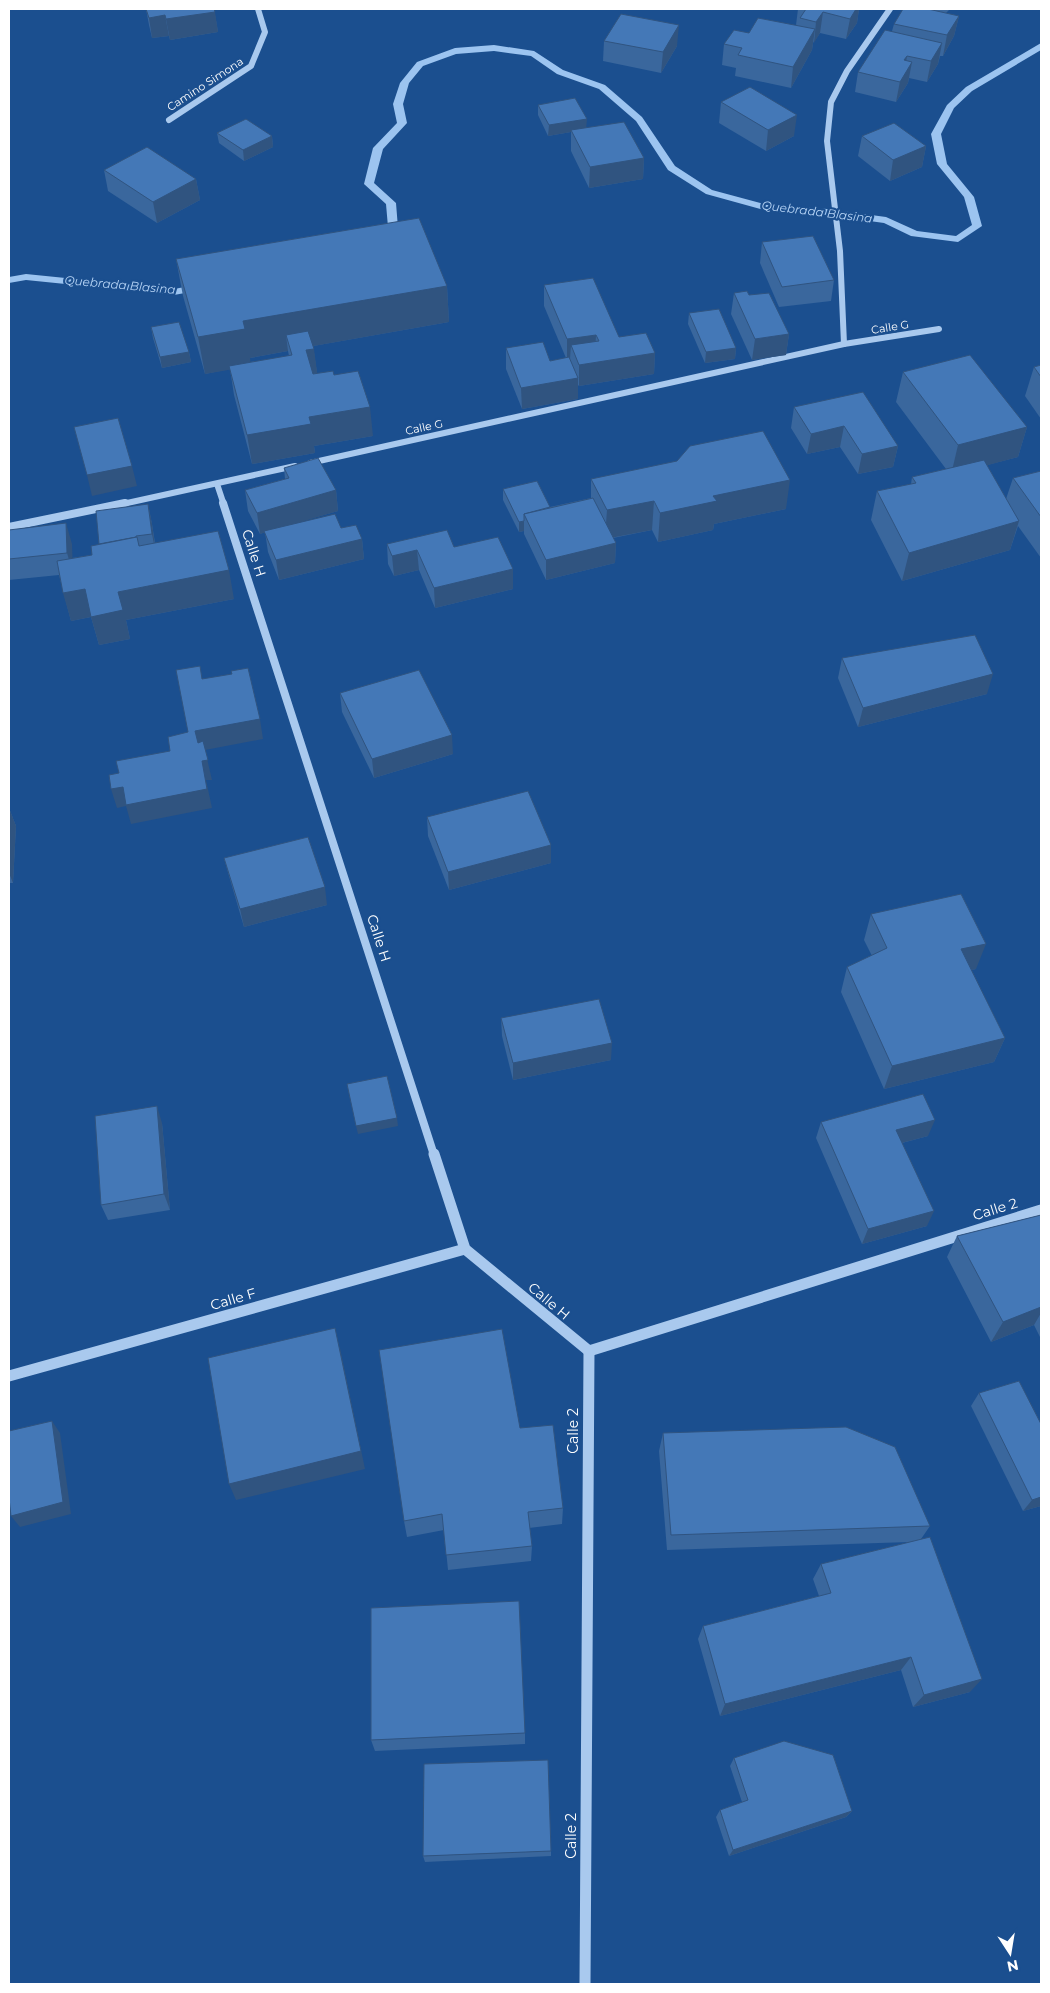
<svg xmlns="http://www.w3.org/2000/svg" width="1050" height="1993" font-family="Montserrat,sans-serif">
<rect width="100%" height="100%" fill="#1b4f8f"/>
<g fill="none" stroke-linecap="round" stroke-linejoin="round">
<g fill="#9cc4f0" fill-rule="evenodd">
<path d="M1041,43V50L972,91L954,108L941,134L947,164L974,197L982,226L958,242L911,236L884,223L819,214L771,212L706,194L668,170L636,121L599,89L557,74L531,56L494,51L456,54L423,66L409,83L403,104L407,123L383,149L374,183L396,203L398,228L382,237L377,234L388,227L386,204L364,184L373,148L397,123L393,104L400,83L417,62L455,48L494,45L534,51L563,70L605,85L642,117L675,166L712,190L771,206L819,208L886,217L917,231L956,236L972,225L964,197L937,164L931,134L947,105L966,87Z"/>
<path d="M26,274L174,289L201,284L206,287L201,290L174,295L26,280L9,283V277Z"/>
</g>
<g stroke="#a9c9ee" stroke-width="6">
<path d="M169,120L251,66L265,32L258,9"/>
<path d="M844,344L840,251L827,141L831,102L847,71L890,9"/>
<path d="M310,463L844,344L939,329"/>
<path d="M217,484L224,505"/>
<path d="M118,505L295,466"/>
</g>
<g stroke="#a9c9ee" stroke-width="8">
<path d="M223,503L434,1155"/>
<path d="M9,527L125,503"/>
</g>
<g stroke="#a9c9ee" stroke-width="11">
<path d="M434,1154L465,1249L589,1351"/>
<path d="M589,1351L1041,1210"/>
<path d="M9,1376L465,1249"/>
<path d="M585,1984L589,1351"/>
</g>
</g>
<g fill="#3a679d" fill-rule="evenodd">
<path d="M146,9H214L218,32L170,40L169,36L152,38L149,25Z"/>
<path d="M798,9H859L857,23L846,39L820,33L813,43L812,50L791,88L735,76L736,68L722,65L724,44L749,33L796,25Z"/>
<path d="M928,9H950L946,13L959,16L954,36L943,56H940L938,64L927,82L909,78L908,83L896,102L855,92L858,72L892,31L894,24Z"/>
<path d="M604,41L677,46L661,73L603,61Z"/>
<path d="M721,102L794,136L766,151L719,123Z"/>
<path d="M538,105L586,128L644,158L643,179L589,188L571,151V132L548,136L538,115Z"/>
<path d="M217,133L272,136L273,147L244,161L219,143Z"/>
<path d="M862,136L926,146L922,167L890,181L858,156Z"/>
<path d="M104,170L196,179L200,200L157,223L108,191Z"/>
<path d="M762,242L834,280L831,301L779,307L760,263Z"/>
<path d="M176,259L447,286L449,322L313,346L317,373L334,375L373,436L314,446L315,453L252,464L234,395L230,369L205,374L183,296ZM288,351L289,356L250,362V358Z"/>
<path d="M544,285L619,337L655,353L654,374L579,386L578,385V399L522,409L506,369V348L550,361L566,358L544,306Z"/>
<path d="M734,293L749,295L789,334L786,355L752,360L731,314Z"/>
<path d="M689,313L736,348L735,359L705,363L688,324Z"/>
<path d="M151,327L189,352L191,362L162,368L153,338Z"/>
<path d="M1041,365V419L1025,396L1034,367Z"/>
<path d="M903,372L1027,427L1018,457L987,465L1006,499L1013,478L1041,471V558L1018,526L1010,550L902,581L871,520L877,491L911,484L912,477L946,469L896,402Z"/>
<path d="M794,407L898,446L893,467L858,474L840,447L807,454L791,428Z"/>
<path d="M284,468L336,490L338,511L288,525L341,528L362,539L364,559L279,580L268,552L265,532L260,534L248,511L245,490L285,479Z"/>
<path d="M591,479L786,509L714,524L713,530L658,542L652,530L613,538L616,543L615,563L546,580L524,534V531L519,532L503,500V489L550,507L591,498Z"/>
<path d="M148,504L152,524L155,543L234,599L126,620L130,639L99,645L91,617L71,621L59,575L9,580V530L72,544V558L92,555L99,544Z"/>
<path d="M387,544L454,547L513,569V589L435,608L419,570L394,576L388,564Z"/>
<path d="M842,658L987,694L858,727L838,678Z"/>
<path d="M340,693L453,754L374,778L342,712Z"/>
<path d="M9,808L16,826L13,883H9Z"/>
<path d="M427,817L551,845V863L449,890L428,836Z"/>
<path d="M224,858L327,905L244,927L229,876Z"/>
<path d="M871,914L976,969L971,970L1005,1038L994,1062L884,1089L841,992L847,967L872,956L864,940Z"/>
<path d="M501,1018L611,1060L513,1080L502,1036Z"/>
<path d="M821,1122L928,1136L902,1143L927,1226L862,1244L816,1138Z"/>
<path d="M162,1123L170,1210L108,1220L101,1205Z"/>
<path d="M1041,1215V1339L1034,1325L991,1342L947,1257L957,1236Z"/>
<path d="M979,1393L1041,1506L1023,1511L971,1406Z"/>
<path d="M520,1428L563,1508L562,1524L529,1528L532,1546L531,1561L448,1570L444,1530L407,1537L404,1521Z"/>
<path d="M663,1433L930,1526L921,1539L970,1692L913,1707L901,1670L720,1716L698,1639L703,1626L819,1596L813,1579L821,1564L910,1542L667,1550L659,1451Z"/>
<path d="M525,1733V1744L375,1751L371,1740Z"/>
<path d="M734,1758L852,1811L846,1817L729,1856L716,1817L720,1810L742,1802L730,1766Z"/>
<path d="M551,1851V1856L425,1862L423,1856Z"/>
</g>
<g fill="#305480">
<path d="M856,9H859L857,23L846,39L850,19Z"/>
<path d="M215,12L218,32L170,40L166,19Z"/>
<path d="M823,12L820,33L814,43L816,22Z"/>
<path d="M165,15L169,36L152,38L149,18Z"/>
<path d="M959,16L954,36L943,56L947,35Z"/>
<path d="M679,25L677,46L661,73L663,52Z"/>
<path d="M815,29L812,50L791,88L793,67Z"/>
<path d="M942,43L938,64L927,82L931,61Z"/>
<path d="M907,56L904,75L912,62L908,83L896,102L904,60Z"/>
<path d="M797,115L794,136L766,151L768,130Z"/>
<path d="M587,119L586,130H571V132L548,136L549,125Z"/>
<path d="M272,136L273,147L244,161L243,150Z"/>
<path d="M926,146L922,167L890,181L893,160Z"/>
<path d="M644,158L643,179L589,188L590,167Z"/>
<path d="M196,179L200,200L157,223L153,202Z"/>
<path d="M447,286L449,322L291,350L286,335L288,351L250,358L251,366L205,374L198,337L243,321Z"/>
<path d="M789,334L786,355L752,360L755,339Z"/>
<path d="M596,335L595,355L571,345L570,359L567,360V339Z"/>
<path d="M736,348L735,359L705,363L706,352Z"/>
<path d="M314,349L318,379L310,380L306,350Z"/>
<path d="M189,352L191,362L162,368L160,357Z"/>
<path d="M655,353L654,374L579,386V365Z"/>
<path d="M578,378V399L522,409L521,388Z"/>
<path d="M370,407L373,436L314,446L315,453L252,464L247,435L309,417Z"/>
<path d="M844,426L840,447L807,454L811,434Z"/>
<path d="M1027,427L1018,457L951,475L958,445Z"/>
<path d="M898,446L893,467L858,474L862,454Z"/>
<path d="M132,466L137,486L92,496L87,475Z"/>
<path d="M790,480L786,509L714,524L713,530L658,542L660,513L713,496Z"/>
<path d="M336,490L338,511L260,534L257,513Z"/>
<path d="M654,501L652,530L605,539L607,510Z"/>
<path d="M148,504L152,524L156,554L152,534Z"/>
<path d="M524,521V531L519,532V522Z"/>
<path d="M1019,521L1010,550L902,581L909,553Z"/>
<path d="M66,523L72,544L73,573L67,553Z"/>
<path d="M362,539L364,559L279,580L276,560Z"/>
<path d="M616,543L615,563L546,580V560Z"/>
<path d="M417,550L419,570L394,576L392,556Z"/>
<path d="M513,569V589L435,608L434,588Z"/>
<path d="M229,570L234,599L126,620L130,639L99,645L91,617L71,621L63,593L85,589L118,592Z"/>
<path d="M993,674L987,694L858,727L863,708Z"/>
<path d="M260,719L263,739L205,750L212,780H206L212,808L131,824L126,806L117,808L111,789L123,787L195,731Z"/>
<path d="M452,735L453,754L374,778L372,759Z"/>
<path d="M9,808L16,826L13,883L9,873Z"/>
<path d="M551,845V863L449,890L448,872Z"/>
<path d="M325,887L327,905L244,927L240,909Z"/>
<path d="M986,944L976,969L952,975L961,949Z"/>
<path d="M1005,1038L994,1062L884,1089L892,1066Z"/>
<path d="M612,1043L611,1060L513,1080V1063Z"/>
<path d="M157,1106L162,1123L170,1210L164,1194Z"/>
<path d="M397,1118L398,1126L358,1134L356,1126Z"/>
<path d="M935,1120L928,1136L890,1146L896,1130Z"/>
<path d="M934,1211L927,1226L862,1244L868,1229Z"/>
<path d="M1041,1307V1313L1034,1325L991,1342L1003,1322Z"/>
<path d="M340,1348L365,1469L236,1500L229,1484Z"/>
<path d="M52,1421L60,1433L71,1514L20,1527L11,1516Z"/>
<path d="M1041,1497V1506L1023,1511L1032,1500Z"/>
<path d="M911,1657L901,1670L720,1716L725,1704Z"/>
<path d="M982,1679L970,1692L913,1707L924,1695Z"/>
<path d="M852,1811L846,1817L729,1856L733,1850Z"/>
</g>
<g fill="#4478b7" stroke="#305480">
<path d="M146,9H214L215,12L166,19L165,15L149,18Z"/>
<path d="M806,9H856L850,19L823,12L816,22L800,18Z"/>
<path d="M903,9H928L959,16L947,35L894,24Z"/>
<path d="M621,14L679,25L663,52L604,41Z"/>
<path d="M758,18L815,29L793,67L738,55L742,48L724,44L734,30L749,33Z"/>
<path d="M885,30L942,43L931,61L907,56L904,60L912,62L900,82L858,72Z"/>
<path d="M750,87L797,115L768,130L721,102Z"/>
<path d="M575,98L587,119L549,125L538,105Z"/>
<path d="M246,119L272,136L243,150L217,133Z"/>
<path d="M624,122L644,158L590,167L571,130Z"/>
<path d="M894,123L926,146L893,160L862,136Z"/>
<path d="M147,147L196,179L153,202L104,170Z"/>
<path d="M419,218L447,286L243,321L245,329L198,337L176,259Z"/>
<path d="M813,236L834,280L782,287L762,242Z"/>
<path d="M593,278L619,337L646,333L655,353L579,365L571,345L599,341L596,335L567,339L544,285Z"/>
<path d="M747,291L749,295L769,293L789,334L755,339L734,293Z"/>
<path d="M719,309L736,348L706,352L689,313Z"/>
<path d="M179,322L189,352L160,357L151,327Z"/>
<path d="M308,331L314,349L306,350L313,374L333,371L334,375L358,371L370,407L309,417L311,424L247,435L229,366L292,355L286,335Z"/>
<path d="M543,342L550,361L569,357L578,378L521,388L506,348Z"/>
<path d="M970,355L1027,427L958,445L903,372Z"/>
<path d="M1041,365V377L1034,367Z"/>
<path d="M863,392L898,446L862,454L844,426L811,434L794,407Z"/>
<path d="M118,418L132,466L87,475L74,427Z"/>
<path d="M763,431L790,480L713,496L717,501L660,513L654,501L607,510L591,479L677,461L690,446Z"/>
<path d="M318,458L336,490L257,513L245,490L289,478L284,468Z"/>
<path d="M984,460L1019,521L909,553L877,491L916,483L912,477Z"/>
<path d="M1041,471V517L1013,478Z"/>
<path d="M537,481L550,507L524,514V521L519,522L503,489Z"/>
<path d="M593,498L616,543L546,560L524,514Z"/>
<path d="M148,504L152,534L136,536V537L99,544L96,511Z"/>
<path d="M335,514L341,528L356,525L362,539L276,560L264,531Z"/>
<path d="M66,523L67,553L9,559V530Z"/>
<path d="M447,530L454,547L498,537L513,569L434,588L417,550L392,556L387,544Z"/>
<path d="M218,531L229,570L118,592L123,610L91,617L85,589L63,593L57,561L92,555L91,546L137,537L139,546Z"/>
<path d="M975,635L993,674L863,708L842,658Z"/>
<path d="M200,666L202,679L232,674L231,671L248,668L260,719L195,731L198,743L203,741L208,760L202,761L207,789L126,805L123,787L111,789L109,775L119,773L116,761L170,751L168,737L188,732L176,670Z"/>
<path d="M419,670L452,735L372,759L340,693Z"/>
<path d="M528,791L551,845L448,872L427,817Z"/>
<path d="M308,837L325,887L240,909L224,858Z"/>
<path d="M961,894L986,944L961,949L1005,1038L892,1066L847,967L887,948L871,914Z"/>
<path d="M599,999L612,1043L513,1063L501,1018Z"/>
<path d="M387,1076L397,1118L356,1126L347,1084Z"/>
<path d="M923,1094L935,1120L896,1130L934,1211L868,1229L821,1122Z"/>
<path d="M157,1106L164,1194L101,1205L95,1116Z"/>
<path d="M1041,1215V1307L1003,1322L957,1236Z"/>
<path d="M335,1328L361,1451L229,1484L208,1358Z"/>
<path d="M502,1329L520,1428L553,1425L563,1508L528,1512L532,1546L446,1555L442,1514L404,1521L379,1350Z"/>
<path d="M1019,1381L1041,1424V1497L1032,1500L979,1393Z"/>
<path d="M52,1421L63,1502L11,1516L9,1498V1431Z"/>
<path d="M846,1427L895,1447L930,1526L671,1535L663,1433Z"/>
<path d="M930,1537L982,1679L924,1695L911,1657L725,1704L703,1626L831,1593L821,1564Z"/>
<path d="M519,1601L525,1733L371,1740V1608Z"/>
<path d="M784,1741L833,1755L852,1811L733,1850L720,1810L748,1800L734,1758Z"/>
<path d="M548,1760L551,1851L423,1856L424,1764Z"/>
</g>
<g text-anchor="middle" stroke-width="4.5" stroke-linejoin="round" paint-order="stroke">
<g font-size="11" fill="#fff" stroke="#1b4f8f">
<text transform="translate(205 84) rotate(-33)" y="4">Camino Simona</text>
<text transform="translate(890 327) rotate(-9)" y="4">Calle G</text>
<text transform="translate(424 427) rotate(-12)" y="4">Calle G</text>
</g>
<g font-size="12" font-style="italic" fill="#b5d3f5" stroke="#1b4f8f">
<text transform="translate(817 212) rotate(7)" y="4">Quebrada Blasina</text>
<text transform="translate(120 285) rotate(5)" y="4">Quebrada Blasina</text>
</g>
<g font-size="14" fill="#fff" stroke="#1b4f8f">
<text transform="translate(254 553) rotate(72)" y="5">Calle H</text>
<text transform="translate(379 938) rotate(72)" y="5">Calle H</text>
<text transform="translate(995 1209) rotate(-17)" y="5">Calle 2</text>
<text transform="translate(233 1299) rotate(-16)" y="5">Calle F</text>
<text transform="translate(549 1301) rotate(40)" y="5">Calle H</text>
<text transform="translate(573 1431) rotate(-90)" y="5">Calle 2</text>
<text transform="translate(571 1836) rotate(-90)" y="5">Calle 2</text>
</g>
</g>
<rect width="1050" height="1993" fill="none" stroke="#ffffff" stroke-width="20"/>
<g transform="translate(1010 1953) rotate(168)" stroke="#1b4f8f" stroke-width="4" paint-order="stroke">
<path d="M0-4L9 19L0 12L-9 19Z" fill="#ffffff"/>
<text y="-8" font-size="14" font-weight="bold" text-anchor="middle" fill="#ffffff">N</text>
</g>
</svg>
